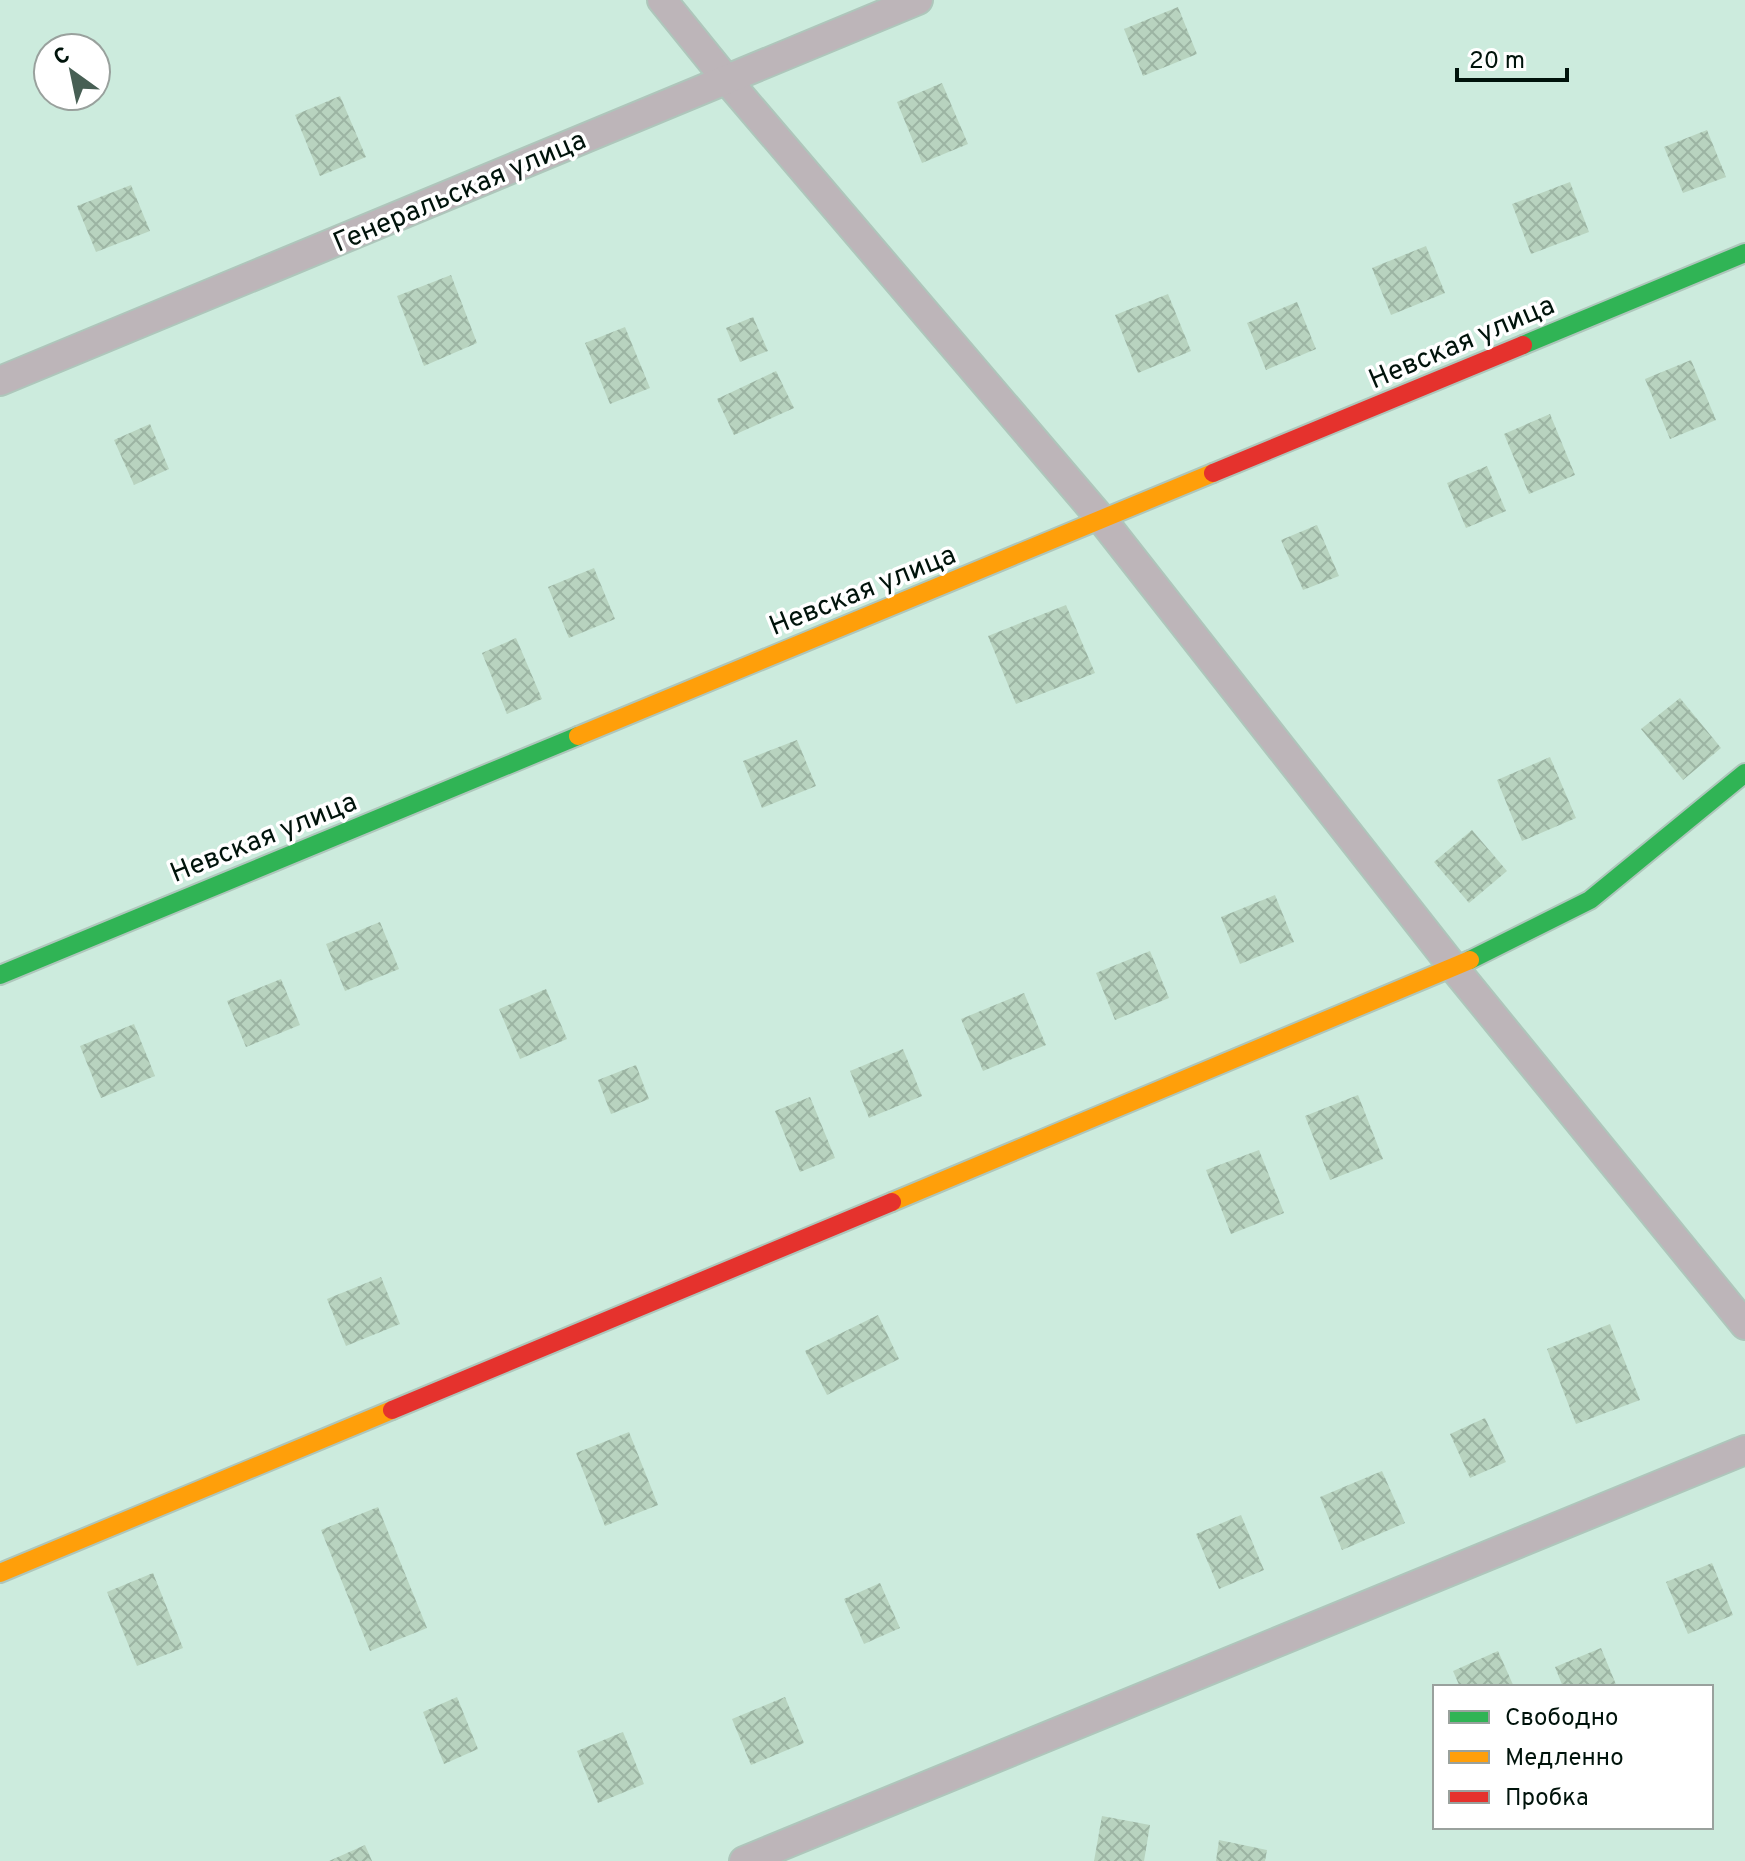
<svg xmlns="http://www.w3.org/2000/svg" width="1745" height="1861" font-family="Overpass,sans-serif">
<defs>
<pattern id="building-cross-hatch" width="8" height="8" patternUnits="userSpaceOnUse" patternTransform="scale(2)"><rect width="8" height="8" fill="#b8d3bf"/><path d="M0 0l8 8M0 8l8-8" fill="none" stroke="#9cb4a3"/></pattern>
</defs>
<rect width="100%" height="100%" fill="#ccebdd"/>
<g fill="url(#building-cross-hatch)">
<path d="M1178,7L1197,54L1143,76L1124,29Z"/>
<path d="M942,83L968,144L922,163L897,102Z"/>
<path d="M340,96L366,157L320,176L295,115Z"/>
<path d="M1707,130L1726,177L1683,193L1664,147Z"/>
<path d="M1570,182L1589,232L1531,254L1512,204Z"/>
<path d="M131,185L150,231L96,252L77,206Z"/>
<path d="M1426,246L1445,293L1391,315L1372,268Z"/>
<path d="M451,275L477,343L424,366L397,296Z"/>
<path d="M1168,294L1191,351L1138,373L1115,315Z"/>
<path d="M1297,302L1316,349L1266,370L1247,323Z"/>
<path d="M753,317L768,351L740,362L726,328Z"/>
<path d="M625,327L650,388L610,404L585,343Z"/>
<path d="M1691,360L1716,420L1670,439L1645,379Z"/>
<path d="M776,371L794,408L734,435L717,399Z"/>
<path d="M1550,414L1575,475L1529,494L1504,434Z"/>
<path d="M150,424L169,469L134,485L114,440Z"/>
<path d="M1487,466L1506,511L1466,528L1447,483Z"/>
<path d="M1317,525L1339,576L1303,590L1281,540Z"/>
<path d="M594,568L615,619L569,638L548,587Z"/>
<path d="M1066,605L1095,673L1016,704L988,636Z"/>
<path d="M516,638L542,699L507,714L482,653Z"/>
<path d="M1680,698L1721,748L1683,780L1641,729Z"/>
<path d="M797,740L816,786L762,808L743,761Z"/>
<path d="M1550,757L1576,818L1522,841L1497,780Z"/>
<path d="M1472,830L1507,871L1469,903L1434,862Z"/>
<path d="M1275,895L1294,942L1240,964L1221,917Z"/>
<path d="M380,922L399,969L345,991L326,944Z"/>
<path d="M1150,951L1169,998L1115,1020L1096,973Z"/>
<path d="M281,979L300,1025L246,1047L227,1001Z"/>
<path d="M546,989L567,1039L520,1059L499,1009Z"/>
<path d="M1024,993L1046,1045L983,1071L961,1019Z"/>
<path d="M134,1024L155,1076L101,1098L80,1046Z"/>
<path d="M903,1049L922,1096L869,1118L850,1071Z"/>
<path d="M636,1065L649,1099L611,1114L598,1080Z"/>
<path d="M1358,1095L1383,1159L1330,1180L1305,1116Z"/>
<path d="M810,1097L835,1158L800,1172L775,1111Z"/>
<path d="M1259,1150L1284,1213L1231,1234L1206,1170Z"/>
<path d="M381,1277L400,1324L346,1346L327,1299Z"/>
<path d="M878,1315L899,1359L827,1395L805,1351Z"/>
<path d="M1610,1324L1640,1400L1576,1424L1547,1349Z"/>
<path d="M1485,1418L1506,1462L1470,1478L1450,1434Z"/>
<path d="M629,1432L658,1505L605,1526L576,1453Z"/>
<path d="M1382,1471L1405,1523L1342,1550L1320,1497Z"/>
<path d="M378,1507L427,1628L370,1651L321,1530Z"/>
<path d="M1241,1515L1264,1570L1219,1589L1196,1534Z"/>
<path d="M1712,1563L1733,1615L1688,1634L1666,1582Z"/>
<path d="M153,1573L183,1648L137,1666L107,1592Z"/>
<path d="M880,1583L900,1628L864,1644L844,1599Z"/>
<path d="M1601,1648L1617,1687H1563L1555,1667Z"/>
<path d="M1498,1651L1514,1687H1460L1453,1671Z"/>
<path d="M457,1697L478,1749L444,1764L423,1712Z"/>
<path d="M785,1697L804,1743L751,1765L732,1719Z"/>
<path d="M623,1732L644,1784L598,1803L577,1751Z"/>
<path d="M1102,1816L1150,1825L1144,1861H1094Z"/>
<path d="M1219,1840L1267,1850L1265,1861H1216Z"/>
<path d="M365,1845L372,1861H329Z"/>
</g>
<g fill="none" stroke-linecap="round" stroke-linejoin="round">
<g stroke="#aec6bb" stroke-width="32">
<g id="street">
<path d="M662,0L726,79L1103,521L1454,968L1745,1325"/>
<path d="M0,381L918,0"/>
<path d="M744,1861L1745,1450"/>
</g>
</g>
<g stroke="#aec6bb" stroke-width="22">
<g id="fast">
<path d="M1523,345L1745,253"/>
<path d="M1470,960L1590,900L1745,773"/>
<path d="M0,975L578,736"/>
</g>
</g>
<g stroke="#aec6bb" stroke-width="22">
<g id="slow">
<path d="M578,736L1213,473"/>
<path d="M892,1202L1470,960"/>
<path d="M0,1573L392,1410"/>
</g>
</g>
<g stroke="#aec6bb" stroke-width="22">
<g id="jam">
<path d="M1213,473L1523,345"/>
<path d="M392,1410L892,1202"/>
</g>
</g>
<use href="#street" stroke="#bdb5b9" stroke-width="28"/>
<use href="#fast" stroke="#30b455" stroke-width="18"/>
<use href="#slow" stroke="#ff9f0a" stroke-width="18"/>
<use href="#jam" stroke="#e5322d" stroke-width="18"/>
</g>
<g text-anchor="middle" stroke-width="7" stroke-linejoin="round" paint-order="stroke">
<g font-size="28" fill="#00130b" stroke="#fff">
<text transform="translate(459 190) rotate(-23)" y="10">Генеральская улица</text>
<text transform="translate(1461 341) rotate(-23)" y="10">Невская улица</text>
<text transform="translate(862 589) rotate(-22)" y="10">Невская улица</text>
<text transform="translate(263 836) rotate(-22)" y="10">Невская улица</text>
</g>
</g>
<rect x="1433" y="1685" width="280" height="144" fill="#ffffff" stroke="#99a19d" stroke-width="2"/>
<rect x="1449" y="1711" width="40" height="12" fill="#30b455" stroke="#99a19d" stroke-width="2"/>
<text x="1505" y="1725" font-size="24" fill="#00130b">Свободно</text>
<rect x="1449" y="1751" width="40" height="12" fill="#ff9f0a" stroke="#99a19d" stroke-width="2"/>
<text x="1505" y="1765" font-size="24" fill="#00130b">Медленно</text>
<rect x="1449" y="1791" width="40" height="12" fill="#e5322d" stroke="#99a19d" stroke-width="2"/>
<text x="1505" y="1805" font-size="24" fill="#00130b">Пробка</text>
<g transform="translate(72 72) rotate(327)"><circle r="38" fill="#ffffff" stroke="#99a19d" stroke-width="2"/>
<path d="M0-6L14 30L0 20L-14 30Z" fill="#475f54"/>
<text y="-12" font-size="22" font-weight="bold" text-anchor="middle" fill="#00130b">С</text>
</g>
<path d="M1457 68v12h110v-12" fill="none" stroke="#00130b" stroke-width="4"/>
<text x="1469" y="68" font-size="24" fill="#00130b" stroke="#ffffff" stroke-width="6" paint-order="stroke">20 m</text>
</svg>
